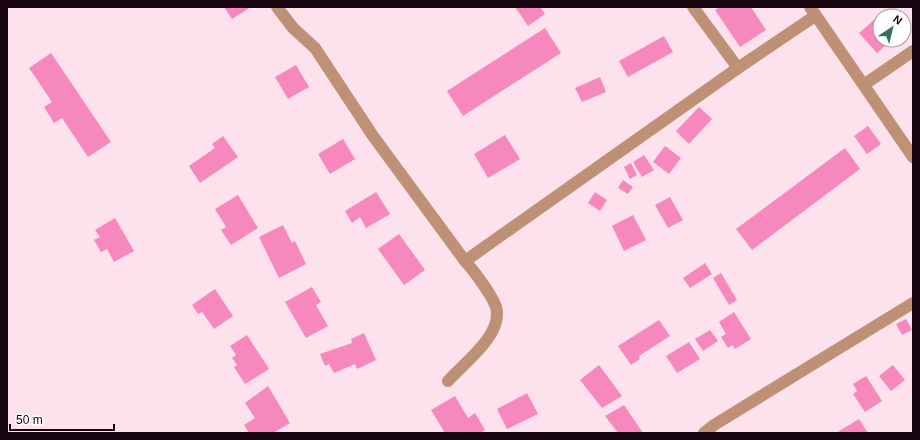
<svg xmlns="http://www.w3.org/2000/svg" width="920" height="440" font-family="Helvetica,sans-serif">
<rect width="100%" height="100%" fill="#fde2ed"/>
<g fill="#f688bd">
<path d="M224,7H251L232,19Z"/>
<path d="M515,7H540L545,14L528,26Z"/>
<path d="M720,7H751L766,30L740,47L715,10Z"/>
<path d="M882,13L884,16H880V40H892L877,53L859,33Z"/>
<path d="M545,28L561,53L463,116L447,91Z"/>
<path d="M664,36L673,52L628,77L619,61Z"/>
<path d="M51,53L111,142L88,157L62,118L54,123L44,107L52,102L29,68Z"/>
<path d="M296,65L309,87L288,99L275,77Z"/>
<path d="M600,77L606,92L582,102L575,88Z"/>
<path d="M699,107L712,119L689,144L676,131Z"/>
<path d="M868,126L881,144L867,154L854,136Z"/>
<path d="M505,135L520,159L488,178L474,154Z"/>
<path d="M223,136L238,157L200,183L189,166L215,148L212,144Z"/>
<path d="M343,139L355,159L330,174L318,154Z"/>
<path d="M665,146L681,158L669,174L653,162Z"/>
<path d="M845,148L860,169L752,250L736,229Z"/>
<path d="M644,155L654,170L642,177L633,162Z"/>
<path d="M631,163L637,175L630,179L624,167Z"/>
<path d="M623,180L633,187L628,194L618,188Z"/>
<path d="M376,192L390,214L366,228L360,217L352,223L345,211Z"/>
<path d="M595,192L607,200L600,211L588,203Z"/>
<path d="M238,195L258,228L231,245L221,230L226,227L215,209Z"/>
<path d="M670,197L683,220L668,228L655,205Z"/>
<path d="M633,215L646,240L624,251L612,226Z"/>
<path d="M115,218L134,251L114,262L107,249L101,252L94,240L100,237L95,230Z"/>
<path d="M283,225L292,243L295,241L306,264L279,278L259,237Z"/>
<path d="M399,234L425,270L404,285L378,249Z"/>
<path d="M705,263L712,274L690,288L683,278Z"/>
<path d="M721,273L737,300L729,305L713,278Z"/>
<path d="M312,287L321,302L316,305L328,326L306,338L285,302Z"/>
<path d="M215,289L233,316L214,329L202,312L198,314L192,305Z"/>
<path d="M734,312L751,339L735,349L732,345L728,348L721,337L726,334L719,322Z"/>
<path d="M906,319L912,330L902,335L896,324Z"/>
<path d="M659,320L670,336L639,356L640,359L631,365L618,346Z"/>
<path d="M710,330L718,341L703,351L695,339Z"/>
<path d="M364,333L376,360L357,369L355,364L334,373L329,364L325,366L320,354L352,343L351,339Z"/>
<path d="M247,335L269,369L245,384L234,367L237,365L232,358L236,355L230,346Z"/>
<path d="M689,342L700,359L677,373L666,356Z"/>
<path d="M599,365L622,396L602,408L580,380Z"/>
<path d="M893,365L905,380L891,391L879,376Z"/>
<path d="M866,376L882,401L865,412L853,394L857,391L853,384Z"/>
<path d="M268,386L290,423L273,433H249L244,425L255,418L245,403Z"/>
<path d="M527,393L538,414L507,429L497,409Z"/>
<path d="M455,396L468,418L475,413L485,430L480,433H445L431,410Z"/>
<path d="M624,405L643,433H618L605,416Z"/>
<path d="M859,419L868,433H836Z"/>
</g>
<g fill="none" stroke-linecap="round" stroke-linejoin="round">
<g stroke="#be9177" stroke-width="12">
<path d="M277,7L293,28L315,48L373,136L465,261L738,68L815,16"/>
<path d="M693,7L738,68"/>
<path d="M810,7L913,157"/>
<path d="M865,84L913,51"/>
<path d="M448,381C464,363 504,334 496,307C492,295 474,271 465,261"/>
<path d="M704,433L714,425L913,303"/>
</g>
</g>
<rect width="920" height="440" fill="none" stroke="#19050f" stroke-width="16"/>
<g transform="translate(892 28) rotate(35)"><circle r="19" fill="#ffffff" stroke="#a39b9f"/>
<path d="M0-3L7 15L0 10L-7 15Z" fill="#32715e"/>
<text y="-6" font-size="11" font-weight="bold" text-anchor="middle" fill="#19050f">N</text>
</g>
<path d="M10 424v6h104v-6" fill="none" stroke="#19050f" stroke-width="2"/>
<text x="16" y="424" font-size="12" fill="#19050f" stroke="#ffffff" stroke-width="3" paint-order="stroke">50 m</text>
</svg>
